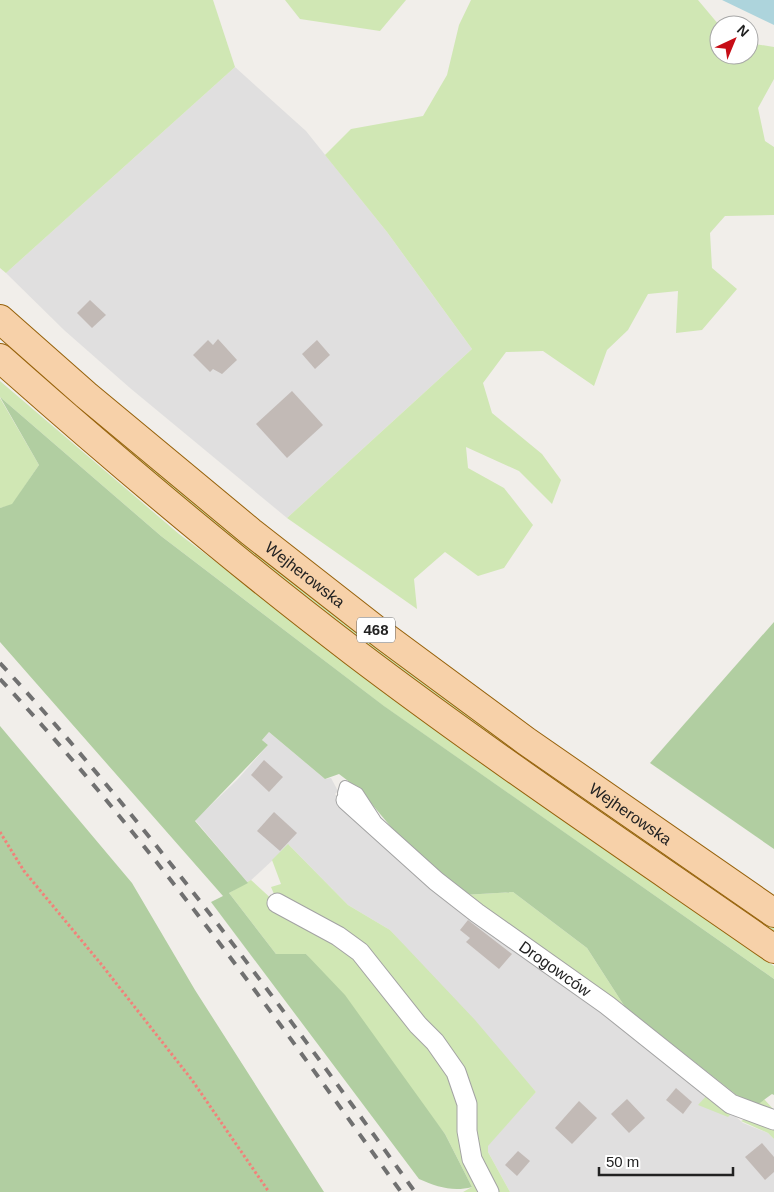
<svg xmlns="http://www.w3.org/2000/svg" width="774" height="1192" font-family="Helvetica,sans-serif">
<rect width="100%" height="100%" fill="#f1eeea"/>
<g fill="#e0dfdf">
<path d="M235,67L306,131L387,232L472,349L287,518L130,388L64,330L6,273Z"/>
<path d="M269,732L325,779L331,778L338,791L335,794L345,804L534,960L709,1093L743,1123L768,1133L774,1139V1192H510L488,1152V1145L536,1092L390,930L348,905L289,845L248,883L195,820L237,780L268,745L262,740Z"/>
</g>
<g fill="#d0e7b4">
<path d="M0,0H213L235,67L6,273L0,268Z"/>
<path d="M285,0H406L380,31L300,19Z"/>
<path d="M471,0H698L719,25V55H749V43L774,47V79L758,108L765,141L774,147V215L725,216L710,233L712,268L737,289L702,330L676,333L678,291L648,294L628,330L607,350L594,386L543,351L506,352L483,383L492,413L542,454L561,480L552,504L519,471L466,447L468,468L504,488L533,525L504,568L478,576L445,552L414,579L417,609L287,518L472,349L387,232L325,155L351,129L423,116L447,75L459,25Z"/>
<path d="M17,352L774,926V935L407,678L164,486L15,354Z"/>
<path d="M0,381L179,534L494,772L774,966V979L385,707L161,536L0,397Z"/>
<path d="M0,398L39,465L12,505L0,508Z"/>
<path d="M288,844L348,905L390,930L475,1020L536,1092L488,1146V1152L510,1192H494L480,1164L470,1103L386,981L274,894L271,887L281,884L272,860Z"/>
<path d="M251,880L287,913L345,943L451,1068L485,1192H463L472,1187L445,1134L306,954H276L229,893Z"/>
<path d="M513,892L587,948L625,1007L753,1108L764,1099L774,1110V1114L749,1108L463,895Z"/>
<path d="M709,1093L732,1113L728,1117L698,1105Z"/>
<path d="M747,1118L774,1124V1139L768,1133L741,1121Z"/>
</g>
<g fill="#b1cea1">
<path d="M0,397L161,536L384,706L774,979V1095L772,1094L753,1108L625,1007L587,948L513,892L463,895L412,852L360,790L339,774L325,779L269,732L262,740L268,745L195,821L248,883L229,893L276,954H306L345,995L445,1134L472,1187C453,1192 437,1187 419,1179L211,902L223,896L0,642V508L12,504L39,465Z"/>
<path d="M774,622V849L650,763Z"/>
<path d="M0,726L132,883L195,990L324,1192H0Z"/>
</g>
<path fill="#add4dc" d="M722,0H774V25Z"/>
<g fill="#c2bab6">
<path d="M90,300L106,315L92,328L77,313Z"/>
<path d="M218,339L237,360L222,374L213,369L210,372L193,355L208,340L213,345Z"/>
<path d="M317,340L330,355L315,369L302,354Z"/>
<path d="M292,391L323,425L287,458L256,424Z"/>
<path d="M264,760L283,777L269,792L251,775Z"/>
<path d="M274,812L297,833L280,851L257,831Z"/>
<path d="M468,920L512,954L499,969L466,942L470,938L460,930Z"/>
<path d="M676,1088L692,1102L683,1114L666,1100Z"/>
<path d="M627,1099L645,1118L629,1133L611,1114Z"/>
<path d="M579,1101L597,1118L572,1144L555,1128Z"/>
<path d="M762,1143L774,1157V1172L765,1180L745,1157Z"/>
<path d="M518,1151L530,1161L517,1176L505,1165Z"/>
</g>
<g fill="none" stroke-linecap="round" stroke-linejoin="round">
<g stroke="#a3a3a3" stroke-width="12">
<path id="lane" d="M346,800L343,793L345,786L358,793L375,819"/>
</g>
<g stroke="#a3a3a3" stroke-width="21">
<g id="street">
<path id="s1" d="M346,800L436,881L477,913L607,1005L731,1104L774,1120"/>
<path d="M277,903L338,936L360,952L418,1025L435,1042L456,1072L467,1104V1131L472,1159L489,1192"/>
</g>
</g>
<g stroke="#96610a" stroke-width="30">
<g id="primary">
<path id="s2" d="M0,319L86,395L251,532L384,636L526,741L774,913"/>
<path d="M0,358C115,460 232,559 354,652C491,756 633,851 774,949"/>
</g>
</g>
<path stroke="#f2817a" stroke-width="3" stroke-dasharray="2.5 2.5" stroke-linecap="butt" d="M0,832L24,871L101,964L192,1080L269,1192"/>
<use href="#lane" stroke="#fff" stroke-width="10"/>
<use href="#street" stroke="#fff" stroke-width="19"/>
<use href="#primary" stroke="#f7d1a9" stroke-width="28"/>
<g stroke="#707070" stroke-width="4" stroke-dasharray="10 10" stroke-linecap="butt">
<path d="M0,663C152,828 284,1010 415,1192"/>
<path d="M0,679C148,838 275,1016 401,1192"/>
</g>
</g>
<g text-anchor="middle" stroke-width="5" stroke-linejoin="round" paint-order="stroke">
<rect fill="#fff" stroke="#646464" stroke-width="1" x="357" y="617.5" width="38" height="25" rx="4"/>
<g font-size="15" font-weight="bold" fill="#222">
<text x="376" y="635">468</text>
</g>
<g font-size="16" fill="#222" stroke="#fff">
<text dy="6" stroke="none"><textPath href="#s2" startOffset="398">Wejherowska</textPath></text>
<text dy="6" stroke="none"><textPath href="#s2" startOffset="802">Wejherowska</textPath></text>
<text dy="6" stroke="none"><textPath href="#s1" startOffset="269">Drogowców</textPath></text>
</g>
</g>
<g transform="translate(734 40) rotate(44)"><circle r="24" fill="#ffffff" stroke="#a7a7a7"/>
<path d="M0-4L9 19L0 12L-9 19Z" fill="#c70d16"/>
<text y="-8" font-size="14" font-weight="bold" text-anchor="middle" fill="#222222">N</text>
</g>
<path d="M599 1167v8h134v-8" fill="none" stroke="#222222" stroke-width="2.5"/>
<text x="606" y="1167" font-size="15" fill="#222222" stroke="#ffffff" stroke-width="4" paint-order="stroke">50 m</text>
</svg>
